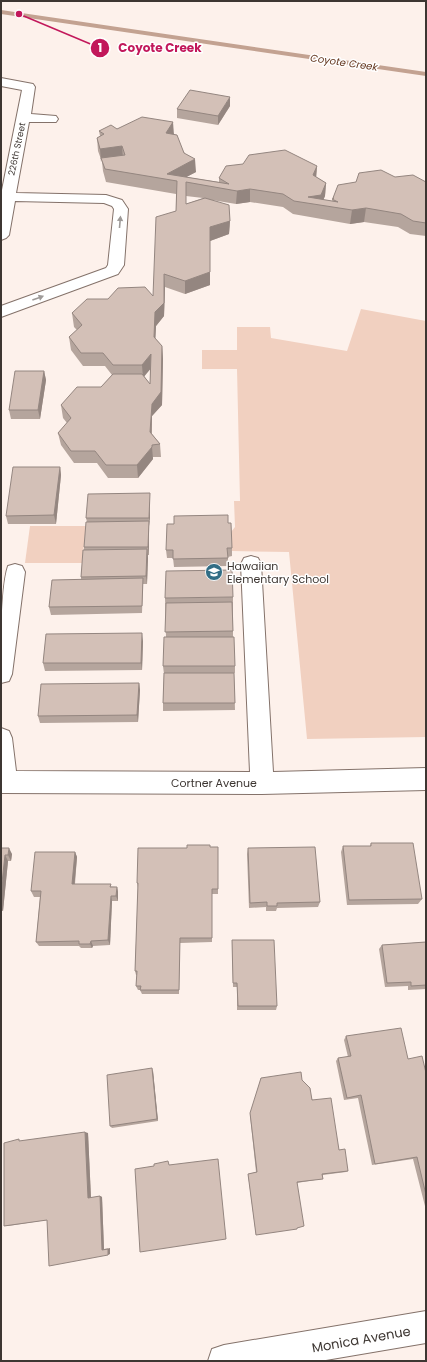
<svg xmlns="http://www.w3.org/2000/svg" width="427" height="1362" font-family="Poppins,sans-serif">
<rect width="100%" height="100%" fill="#fdf1eb"/>
<g fill="#f1d0c0">
<path d="M361,309L426,321V737L307,739L289,552L232,551L231,532L235,527L234,501H240L237,369H202V350H237V327H270L271,338L347,351Z"/>
<path d="M30,526H86L82,563H25Z"/>
</g>
<g fill="none" stroke-linecap="round" stroke-linejoin="round">
<path fill="#c3a291" fill-rule="evenodd" d="M1,10L426,72V76L1,14Z"/>
<g stroke="#84726a" stroke-width="2">
<g id="minor">
<path d="M1,78L33,84L35,87L31,114L56,116L58,119L56,122H29L16,193L106,195L122,200L128,209L124,265L118,274L1,317V306L106,268L108,265L114,209L112,206L104,203L15,201L9,235L6,238L1,240V195L22,90L1,86Z"/>
<path d="M251,556L258,558L261,564L273,772L426,768V790L262,794L1,793V728L9,731L12,738L16,771L250,772L241,564L244,558Z"/>
<path d="M15,564L22,566L25,572L12,674L9,681L1,683C1,656 0,589 8,566Z"/>
<path d="M426,1311V1343L320,1361H208L212,1349L224,1345Z"/>
</g>
</g>
<use href="#minor" fill="#fff" fill-rule="evenodd"/>
</g>
<g fill="#b5a59d" fill-rule="evenodd">
<path d="M230,106L218,125L177,118V109Z"/>
<path d="M173,122V134L196,172L186,177L219,182V178L317,166L316,177L326,183L325,196L323,200L332,201L333,198L395,177L426,182V236L410,234L398,227L364,222L350,224L293,214L283,207L250,202L236,204L212,200L230,221L229,234L210,241V285L185,294L165,287L164,316L156,326L155,338L162,346L163,359L162,405L152,416V434L160,444L161,457H153V459L138,478H108L97,463H74L61,445L58,433L67,423L63,418L61,405L101,387L112,375L105,366H83L71,350L69,337L77,330L74,327L72,313L108,299L153,296L176,211V194L106,182L103,171L102,162L98,151L97,138L100,136L99,131ZM186,196L203,198L186,204ZM150,369V384L144,376Z"/>
<path d="M44,371L46,380L40,419H11L9,410Z"/>
<path d="M60,467L61,475L56,524H8L6,516Z"/>
<path d="M150,502L149,526V555H148L147,584H143L142,613L51,615L49,607L81,579V577L84,550V547L87,522L86,518Z"/>
<path d="M228,523L232,548V556L228,557V566L174,567L173,558H167L166,550Z"/>
<path d="M233,597V637L235,666V673H234L235,710L163,711V703L164,674L163,666L166,637L165,598Z"/>
<path d="M143,641L142,670L45,671L43,663Z"/>
<path d="M139,683L140,690L138,722L40,723L38,716Z"/>
<path d="M371,843L422,899L418,904L347,905L341,852L343,846H370Z"/>
<path d="M210,847H218V894H212V942L180,943L179,994H142L140,990H138L136,986L137,975H136L135,971L138,888L137,883L187,848Z"/>
<path d="M1,848L12,854L11,861H8L3,911H1Z"/>
<path d="M248,848L320,902L318,907L277,908L276,911H266V907L249,908L247,854Z"/>
<path d="M75,852L77,857L75,884L117,887L118,892V901H112L110,945L93,946L92,948H81L79,946H39L36,942L40,897H34L31,891Z"/>
<path d="M232,940L277,1006L276,1010H237V987H233Z"/>
<path d="M426,942V989L408,990V986L385,987L379,949L382,945Z"/>
<path d="M346,1036L408,1059L426,1073V1210L413,1159L372,1165L358,1098L344,1100L336,1061L338,1058L348,1057L344,1040Z"/>
<path d="M153,1071L158,1121L112,1128L110,1126Z"/>
<path d="M261,1078L302,1080L339,1150L348,1171L346,1172L323,1175V1179H321L297,1183L256,1235L248,1175V1174L256,1172L250,1115Z"/>
<path d="M88,1133L91,1198L100,1196L102,1197L104,1249L110,1248V1254L47,1220L8,1226H4L22,1141Z"/>
</g>
<g fill="#948680">
<path d="M230,97V106L218,125V116Z"/>
<path d="M173,122L174,135L166,133Z"/>
<path d="M122,146L123,159L101,158V162L100,149Z"/>
<path d="M195,159L196,172L177,182V181L167,174Z"/>
<path d="M317,166L316,179L313,175Z"/>
<path d="M326,183L325,196L321,205L308,197Z"/>
<path d="M250,189V202L236,204L237,191Z"/>
<path d="M366,208L364,222L350,224L352,210Z"/>
<path d="M230,221L229,234L210,241V227Z"/>
<path d="M210,272V285L185,294V281Z"/>
<path d="M164,274L165,287L164,316L156,326L155,350L154,337L155,312Z"/>
<path d="M162,346L163,359L162,405L152,416L151,445L150,432L152,404Z"/>
<path d="M151,354L152,367L143,378L142,365Z"/>
<path d="M44,371L46,380L40,419L38,410Z"/>
<path d="M152,447L153,459L138,478L137,465Z"/>
<path d="M60,467L61,475L56,524L54,515Z"/>
<path d="M150,493V526L149,518Z"/>
<path d="M149,521V555L148,547Z"/>
<path d="M147,549L148,558L147,584L146,576Z"/>
<path d="M142,633L143,641L142,670L141,663Z"/>
<path d="M139,683L140,690L138,722L137,715Z"/>
<path d="M9,848L12,854L11,861L8,855Z"/>
<path d="M75,852L77,857L74,889L72,884Z"/>
<path d="M5,855L8,861L3,911L1,908V892Z"/>
<path d="M117,887L118,892V901L116,896Z"/>
<path d="M111,896L112,901L110,945L108,940Z"/>
<path d="M91,941L93,946L92,948L90,944Z"/>
<path d="M152,1068L153,1071L158,1121L157,1119Z"/>
<path d="M85,1132L88,1133L91,1199L88,1198Z"/>
<path d="M100,1196L102,1197L104,1250H102Z"/>
<path d="M110,1248V1254L108,1255V1249Z"/>
</g>
<g fill="#d3c0b7" stroke="#948680">
<path d="M190,90L230,97L218,116L177,109Z"/>
<path d="M142,117L173,122L166,133L177,135L184,153L195,159L167,174L229,184L219,178L226,166L243,164L249,155L285,150L317,166L313,175L326,183L321,195L308,197L338,202L332,199L334,198H333L338,185L356,182L359,173L381,170L395,177L413,175L426,182V223L413,221L401,214L366,208L352,210L294,201L283,194L250,189L237,191L186,182V204L205,198L229,205L230,221L210,227V272L185,281L164,274V303L155,312L154,337L162,346L161,392L152,404L150,432L160,444L152,445V447L137,465H106L95,451H71L58,433L71,418L61,405L77,387H101L113,374H142L150,384L151,354L142,365H113L103,353H81L69,337L82,325L72,313L87,299H108L118,288L145,287L153,296L156,217L176,211L177,181L105,169L101,158L125,155L122,146L100,149L97,138L104,134L99,131L111,125L117,129Z"/>
<path d="M15,371H44L38,410H9Z"/>
<path d="M13,467H60L54,515L6,516Z"/>
<path d="M150,493L149,518H86L88,494Z"/>
<path d="M228,515V523H231L232,548H227L228,558L173,559V550H166L167,524H174V516Z"/>
<path d="M149,521L148,547H84L86,522Z"/>
<path d="M147,549L146,576L81,577L83,550Z"/>
<path d="M232,570L233,597L165,598L166,571Z"/>
<path d="M143,578L142,606L49,607L52,580Z"/>
<path d="M232,602L233,631L165,632L166,603Z"/>
<path d="M142,633L141,663H43L46,634Z"/>
<path d="M164,637H234L235,666H163Z"/>
<path d="M164,673H234L235,703H163Z"/>
<path d="M139,683L137,715L38,716L41,684Z"/>
<path d="M371,843H413L422,899L349,900L343,846H371Z"/>
<path d="M187,845H210V847H218V889H212V938H180L179,990H140L141,986H136L137,971H135L138,883H137L138,848H187Z"/>
<path d="M315,847L320,902L277,903V906H267V902L250,903L248,848Z"/>
<path d="M1,848H9L8,855H5L1,892Z"/>
<path d="M35,852H75L72,884H111L110,887H117L116,896H111L108,940L91,941L90,944H79V941L36,942L41,891H31Z"/>
<path d="M232,940H274L277,1006H238L237,983H233Z"/>
<path d="M426,942V985L411,986V982L387,983L382,945Z"/>
<path d="M401,1028L408,1059L422,1056L426,1073V1195L417,1157L375,1164L361,1095L347,1098L338,1058L351,1056L346,1036Z"/>
<path d="M152,1068L157,1119L110,1126L107,1075Z"/>
<path d="M301,1072L302,1080L310,1088L312,1100L331,1098L339,1150L345,1149L348,1171L322,1174L323,1179L297,1182L304,1226L297,1228V1229L256,1235L248,1174L257,1172L250,1113L261,1078Z"/>
<path d="M85,1132L88,1198L100,1196L102,1250L108,1249V1255L49,1266L47,1220L4,1226V1143L19,1139V1141Z"/>
<path d="M218,1159L226,1239L140,1252L135,1169L154,1166V1164L168,1161L169,1165Z"/>
</g>
<defs><path id="oneway-solid" d="M-6-.8H1V-3.2L6.5 0L1 3.2V.8H-6Z"/></defs>
<g fill="#9e9a98">
<use href="#oneway-solid" transform="translate(120 222) rotate(-85)"/>
<use href="#oneway-solid" transform="translate(38 298) rotate(-20)"/>
</g>
<defs>
<g id="school-disc" transform="scale(0.9)"><circle r="9.5" fill="#316d85" stroke="#fff"/><path d="M0-5L7-2L0 1L-7-2ZM-4 1L0 2.5L4 1V4Q0 6-4 4Z" fill="#fff"/></g>
</defs>
<g fill-rule="evenodd">
<use href="#school-disc" x="214" y="572"/>
</g>
<g text-anchor="middle" stroke-width="3" stroke-linejoin="round" paint-order="stroke">
<g font-size="9" fill="#3d3632" stroke="#fff">
<text transform="translate(17 149) rotate(-78)" y="3">226th Street</text>
</g>
<g font-size="10" font-style="italic" fill="#62341c" stroke="#fff">
<text transform="translate(344 62) rotate(8)" y="4">Coyote Creek</text>
</g>
<g font-size="11" fill="#3d3632" stroke="#fff" text-anchor="start">
<text x="227" y="570">Hawaiian<tspan x="227" dy="13">Elementary School</tspan></text>
</g>
<g font-size="11" fill="#3d3632" stroke="#fff">
<text x="214" y="787">Cortner Avenue</text>
</g>
<g font-size="13" fill="#3d3632" stroke="#fff">
<text transform="translate(361 1339) rotate(-10)" y="5">Monica Avenue</text>
</g>
</g>
<path fill="none" stroke="#c2185b" stroke-width="1.5" d="M19 14L100 48"/>
<g fill="#c2185b" stroke="#fff" stroke-width="1.5">
<circle cx="19" cy="14" r="4"/>
<circle cx="100" cy="48" r="10"/>
</g>
<g font-size="12" text-anchor="middle" font-weight="bold" fill="#fff">
<text x="100" y="52">1</text>
</g>
<g font-size="12" text-anchor="middle" font-weight="bold" fill="#c2185b" stroke="#fff" stroke-width="3" stroke-linejoin="round" paint-order="stroke">
<text x="160" y="52">Coyote Creek</text>
</g>
<rect width="427" height="1362" fill="none" stroke="#3d3632" stroke-width="4"/>
</svg>
